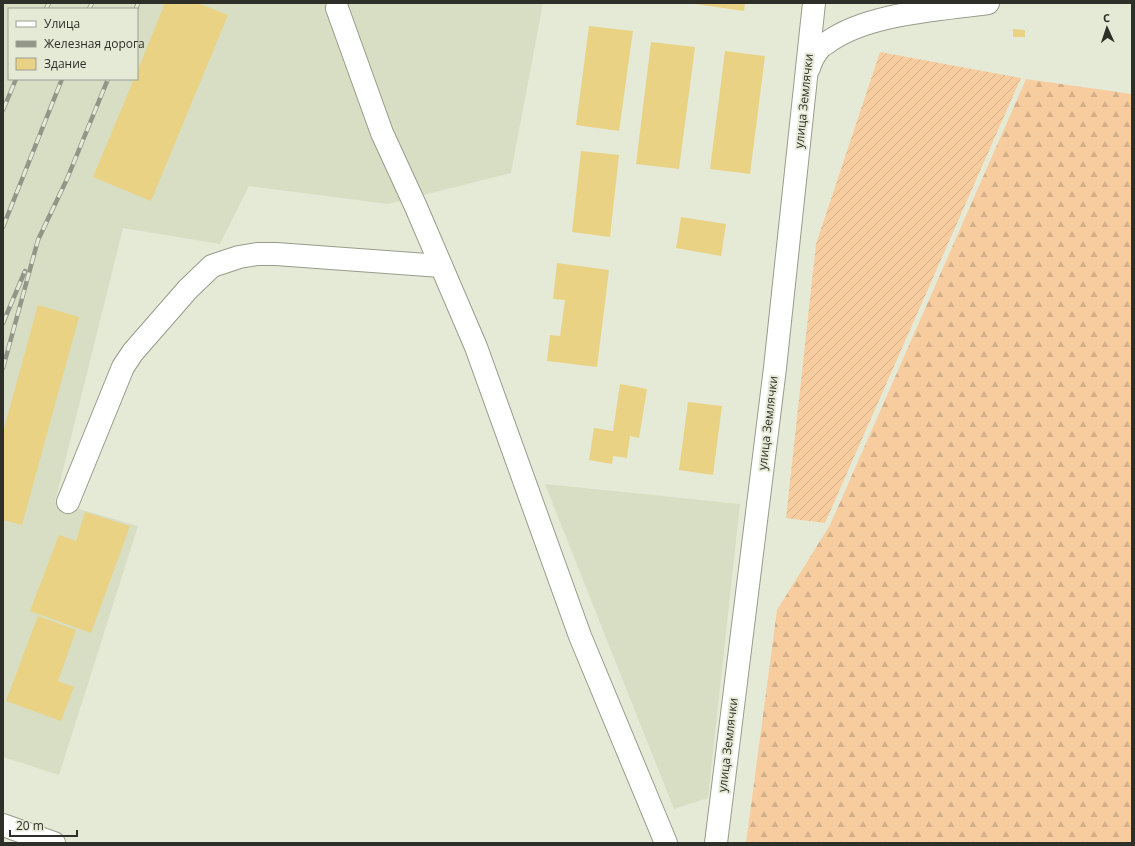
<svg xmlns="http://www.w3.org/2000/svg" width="1135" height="846" font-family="'Open Sans',sans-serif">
<defs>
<pattern id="forest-firs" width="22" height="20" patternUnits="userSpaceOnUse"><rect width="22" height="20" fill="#f7cda0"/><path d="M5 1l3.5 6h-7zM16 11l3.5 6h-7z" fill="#d4b08a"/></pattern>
<pattern id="garden-furrows" width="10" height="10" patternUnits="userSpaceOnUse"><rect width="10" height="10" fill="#f7cda0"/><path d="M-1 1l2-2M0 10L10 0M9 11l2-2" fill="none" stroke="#d4b08a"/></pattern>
</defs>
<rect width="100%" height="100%" fill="#e5ead7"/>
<g fill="#d7dec4" fill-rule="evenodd">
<path d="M3,3H543L511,173L388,204L249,186L220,244L123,228L55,502L138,526L59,775L3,757ZM9,9H137V79H9Z"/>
<path d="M545,484L740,504L708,798L674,809Z"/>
</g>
<path fill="url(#forest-firs)" d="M1026,79L1132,94V843H746L777,610L830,525Z"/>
<path fill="url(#garden-furrows)" d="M880,52L1021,78L825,523L786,518L816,244Z"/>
<g fill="#e9d284">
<path d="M165,3H198L228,15L151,201L93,177L134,79H137V72Z"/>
<path d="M688,3H745L744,11Z"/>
<path d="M589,26L633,31L619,131L576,125Z"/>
<path d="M1013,29L1025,30V37H1013Z"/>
<path d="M651,42L695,47L679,169L636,164Z"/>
<path d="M725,51L765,56L750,174L710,169Z"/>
<path d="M581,151L619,155L610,237L572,232Z"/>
<path d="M681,217L726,224L721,256L676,248Z"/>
<path d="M557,263L609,270L597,367L547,361L550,335L560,336L565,300L553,299Z"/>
<path d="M38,305L79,317L22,525L3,520V432Z"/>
<path d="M620,384L647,389L639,438L630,436L627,458L613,456L612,464L589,460L594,428L613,431Z"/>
<path d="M688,402L722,406L713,475L679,470Z"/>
<path d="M85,512L130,526L91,633L30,611L59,535L76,541Z"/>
<path d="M38,616L76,630L58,681L74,687L61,721L6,701Z"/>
</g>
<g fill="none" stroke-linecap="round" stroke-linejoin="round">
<g stroke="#989c8a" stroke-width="24">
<g id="minor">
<path d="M337,8L382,133L416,207L476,347L580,636L666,843"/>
<path d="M809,68C811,61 814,55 819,49C821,46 825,44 828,42C869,13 939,10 988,3"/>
<path d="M68,502L123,367L133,352L188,289L212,266L239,257L257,254H276L441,266"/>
<path d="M3,825L54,843"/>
<path d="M716,843L775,368L814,3"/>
</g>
</g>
<use href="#minor" stroke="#fff" stroke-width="22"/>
<g stroke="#929688" stroke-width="4.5">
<g id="rail">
<path d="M46,9L49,3"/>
<path d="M89,9L92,3"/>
<path d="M136,9L138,3"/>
<path d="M3,110L16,79"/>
<path d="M3,227L62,79"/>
<path d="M3,323L25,271"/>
<path d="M3,368L38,240L67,179L108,79"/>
</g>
</g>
<use href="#rail" stroke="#e5ead7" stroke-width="3" stroke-dasharray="9" stroke-linecap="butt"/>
</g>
<g text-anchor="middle" stroke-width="4" stroke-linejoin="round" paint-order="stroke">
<g font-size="12" fill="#2e2f28" stroke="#e5ead7">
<text transform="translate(804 101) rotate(-84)" y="4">улица Землячки</text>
<text transform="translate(768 423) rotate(-83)" y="4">улица Землячки</text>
<text transform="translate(728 745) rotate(-83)" y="4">улица Землячки</text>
</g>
</g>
<rect width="1135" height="846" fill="none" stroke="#2e2f28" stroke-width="8"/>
<rect x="8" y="8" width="130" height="72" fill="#e5ead7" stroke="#9c9f91"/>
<rect x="16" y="21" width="20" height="6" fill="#ffffff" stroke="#9c9f91"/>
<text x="44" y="28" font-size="12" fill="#2e2f28">Улица</text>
<rect x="16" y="41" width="20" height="6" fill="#929688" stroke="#9c9f91"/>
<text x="44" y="48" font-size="12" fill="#2e2f28">Железная дорога</text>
<rect x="16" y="58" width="20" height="12" fill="#e9d284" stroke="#9c9f91"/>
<text x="44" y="68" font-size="12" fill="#2e2f28">Здание</text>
<g transform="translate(1107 28) rotate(357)" stroke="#e5ead7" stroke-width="3" paint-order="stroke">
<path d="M0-3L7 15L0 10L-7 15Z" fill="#2e2f28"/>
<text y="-6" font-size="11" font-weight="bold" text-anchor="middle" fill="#2e2f28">С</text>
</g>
<path d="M10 830v6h67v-6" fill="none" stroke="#2e2f28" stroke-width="2"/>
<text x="16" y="830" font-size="12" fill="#2e2f28" stroke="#e5ead7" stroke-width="3" paint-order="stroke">20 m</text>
</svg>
